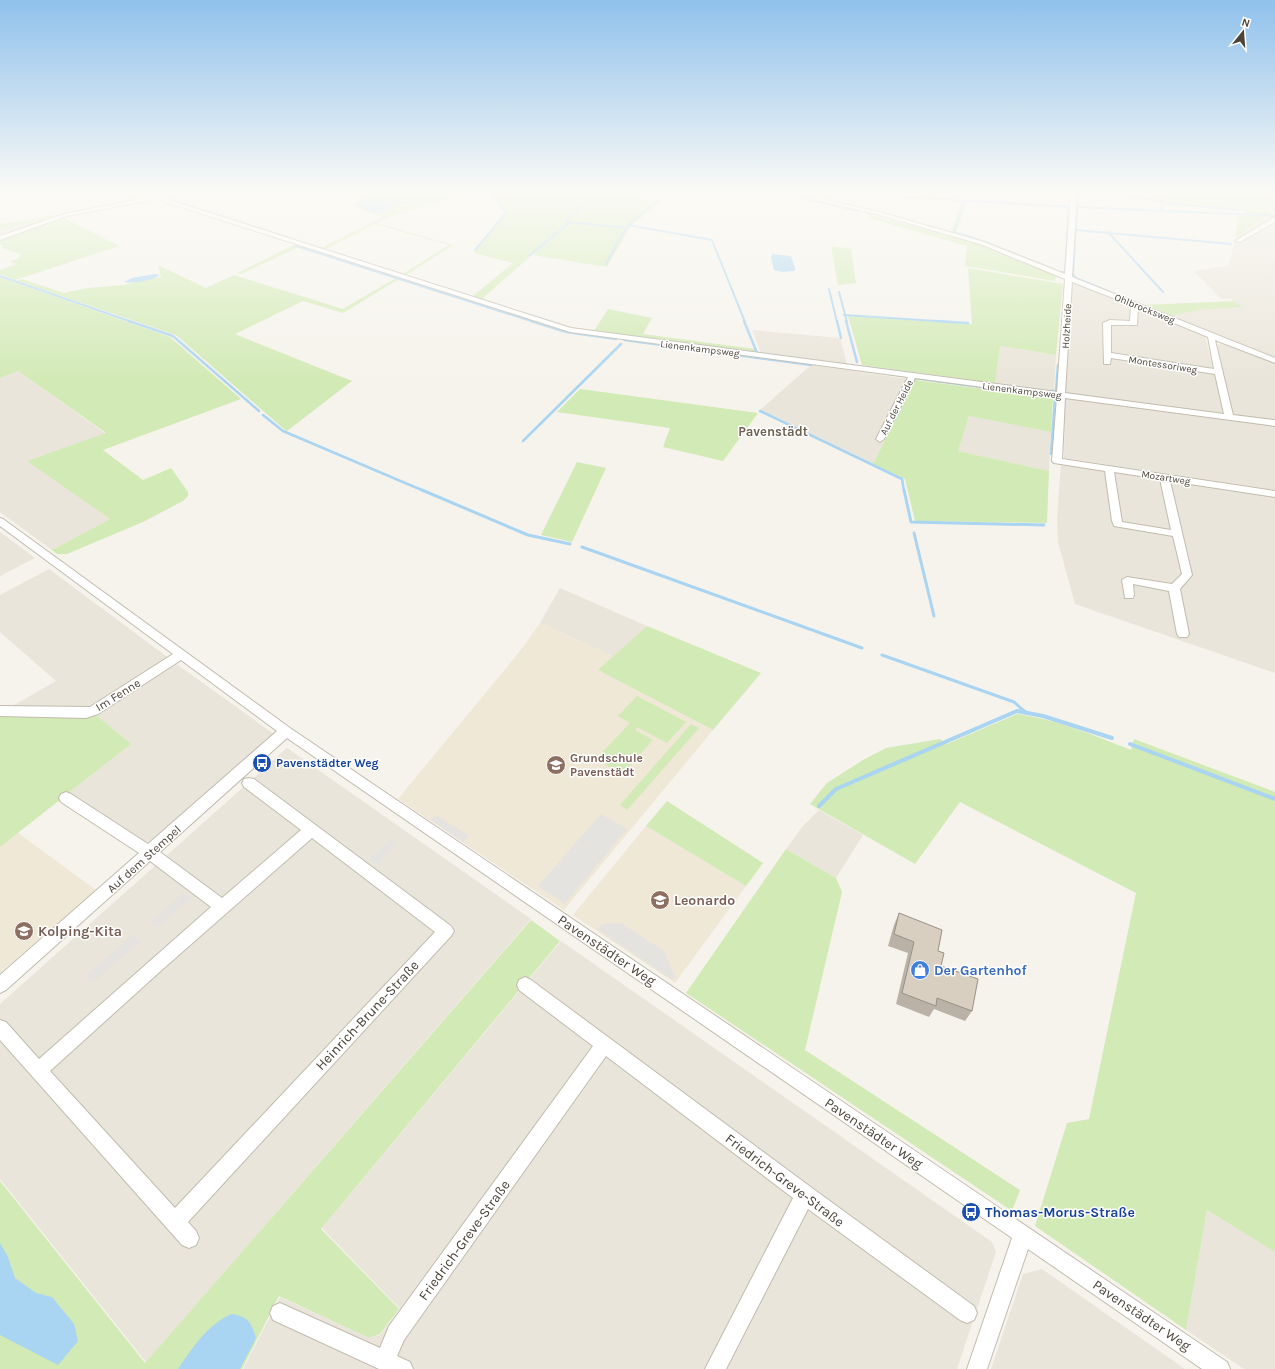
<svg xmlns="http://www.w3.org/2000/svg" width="1275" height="1369" font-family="Karla,sans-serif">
<rect width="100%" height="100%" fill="#f6f3ec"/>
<g fill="#eae5da">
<path d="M640,192H673L662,200H638Z"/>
<path d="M1268,208H1275V358L1170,316L1200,310L1242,307L1231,299H1221L1194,271L1228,266L1236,238L1265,216H1271Z"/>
<path d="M39,220L42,222L0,237V230Z"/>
<path d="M1072,283H1075L1205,335L1223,413L1065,393Z"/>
<path d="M752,330L840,338L847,365L761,353Z"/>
<path d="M1220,344L1231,345L1275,363V420L1234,415L1217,345Z"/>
<path d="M1000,346L1056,355L1054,391L995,383Z"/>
<path d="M811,365L915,380L873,464L760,410Z"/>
<path d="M18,371L106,434L28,461L110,519L52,550L0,512V378Z"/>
<path d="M1065,398L1275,425V490L1064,458Z"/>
<path d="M969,416L1051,432L1049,471L958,451Z"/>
<path d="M1061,464L1275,496V673L1075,604L1058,542L1057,519Z"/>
<path d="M0,532L35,558L0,576Z"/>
<path d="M49,569L170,659L94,707L86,709L9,708L56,681L0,632V595Z"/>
<path d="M560,588L647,626L614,657L540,623Z"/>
<path d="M175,663L274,734L154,840L144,842L69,793L131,744L95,714Z"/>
<path d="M287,748L531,919L146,1362L0,1179V1004Z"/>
<path d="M819,810L863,835L836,878L786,849L802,827Z"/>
<path d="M561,941L992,1242L996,1252L957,1369H243L280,1297L369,1338L380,1335L400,1309L322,1228Z"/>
<path d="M1207,1210L1275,1252V1369H1244L1186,1330Z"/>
<path d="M1042,1269L1185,1369H991L1023,1274Z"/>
</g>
<path fill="#f7ead8" d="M1016,192H1071V201L1016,195Z"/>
<g fill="#efe8d6">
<path d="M540,623L614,657L598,670L713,730L564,910L398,799L520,651Z"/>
<path d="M646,826L746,886L675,983L573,915Z"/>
<path d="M18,833L96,890L0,973V847Z"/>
</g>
<g fill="#d2eab5">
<path d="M341,192H487L489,194L467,195L449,199L391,216L377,223L453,245L406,275L403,274L449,245L375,224L325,249L322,248L383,217L366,212L354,205L357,202L367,196Z"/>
<path d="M516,192H599L566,220L567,223L529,255H532L569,223L624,228L576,224L567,221L601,192H640L639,200H662L631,226L607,267L532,255L482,299L473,296L513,263L474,253L507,213L491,193Z"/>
<path d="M789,192H811L810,195L869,208L951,231L962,201H967L956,232H950L867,210Z"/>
<path d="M915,192H940L937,198L914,197Z"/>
<path d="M1165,192H1274L1275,208H1268L1271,215L1246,214L1243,210L1163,203Z"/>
<path d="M149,196L148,198L64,214L42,222L39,220L0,230V224L40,218Z"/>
<path d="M871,215L980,244L1056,276L1055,281L965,266L967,246L867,218Z"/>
<path d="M1238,215L1265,216L1236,238Z"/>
<path d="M62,217L119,246L15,280L0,274V270L16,264L10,261L20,258L19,257L22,255L2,248L3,246L0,244V239Z"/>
<path d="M294,245L299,247L241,274L237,273Z"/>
<path d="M831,246L851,249L856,283L838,285Z"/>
<path d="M158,265L206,288L234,275L343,309L396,278L399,279L343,313L303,301L235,334L352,381L287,431L284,429L176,335L17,281L22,279L64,293L87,288L123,285L161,277Z"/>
<path d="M968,268L1063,284L1056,355L1000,346L995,383L862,365L848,316L972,324Z"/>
<path d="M0,277L170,337L241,399L103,450L143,480L171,468L188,492V496L183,501L143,522L67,554H57L52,550L110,519L27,461L106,433L18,371L0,378Z"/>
<path d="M1234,301L1243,307L1200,310L1170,316L1143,305Z"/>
<path d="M608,309L652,318L643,334L755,349L756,352L594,331Z"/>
<path d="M915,380L1053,398L1051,432L969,416L958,451L1049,471L1047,523L915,521L905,479L873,464Z"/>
<path d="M580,389L758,413L723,461L663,447L670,428L557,412Z"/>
<path d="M577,462L606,468L572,542L541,535Z"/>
<path d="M647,626L761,673L713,730L598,670Z"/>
<path d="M637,696L686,722L667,743L637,727L635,730L653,740L622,774L596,759L630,723L618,716Z"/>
<path d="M0,714H95L131,744L0,847Z"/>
<path d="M1017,714C1055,719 1096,736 1131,750L1134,739L1275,792V1252L1207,1210L1186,1330L1035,1226L1067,1123L1089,1119L1136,893L960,802L915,864L810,804L827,783L863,760L886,748L940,739L947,744Z"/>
<path d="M691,724L699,728L627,810L620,805Z"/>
<path d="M667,801L763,863L746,886L646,826Z"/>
<path d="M786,849L836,878L842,892L805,1050L1020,1190L1012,1211L686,993Z"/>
<path d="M531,920L560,941L321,1229L399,1309L380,1334L369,1338L279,1296L242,1369H0V1181L145,1363Z"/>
</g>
<g fill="#e5e3e0">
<path d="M601,814L627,829L565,904L538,886Z"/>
<path d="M436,815L469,836L463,842L431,820Z"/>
<path d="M391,839L397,844L376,865L369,859Z"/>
<path d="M185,892L192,898L157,928L150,922Z"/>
<path d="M621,923L664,951L675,977L673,980L597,929L602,924Z"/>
<path d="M133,935L140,942L92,983L85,976Z"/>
</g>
<g fill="#a9d4f2">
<path d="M367,200L394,205L395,206C378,218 374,211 358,207L356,205L361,201Z"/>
<path d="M772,254L791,256L795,268V271L782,272L774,270L771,258Z"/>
<path d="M155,274L160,275C152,281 133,284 124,282L132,278Z"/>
<path d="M0,1243L8,1257L15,1278L36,1293L52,1297L74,1324L78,1341L58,1365L0,1335Z"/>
<path d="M232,1314C249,1317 251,1323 256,1338L240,1369H178C192,1348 209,1323 232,1314Z"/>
</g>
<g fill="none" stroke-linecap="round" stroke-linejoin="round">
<g stroke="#a9d4f2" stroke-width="2">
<path d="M329,192L403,203L476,192"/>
<path d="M600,192L567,220V222L627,228"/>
<path d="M776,192L858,211"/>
<path d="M819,192L1071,207"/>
<path d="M1097,192L1115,196L1162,201"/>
<path d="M1183,192L1220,197"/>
<path d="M166,196L163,197L289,238"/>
<path d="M965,201L954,232L983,241L1053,269"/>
<path d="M1162,203L1237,210"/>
<path d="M1076,207L1275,216"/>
<path d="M1077,208L1078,192"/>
<path d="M1077,210L1073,274L1076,278L1132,301"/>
<path d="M1161,210L1164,192"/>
<path d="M868,214H877L898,220"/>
<path d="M628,225L712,240L745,322"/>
<path d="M1076,230L1231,244"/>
<path d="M1108,232L1163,292"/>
<path d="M296,246L534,322"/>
<path d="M475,250L506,213L489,192"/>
<path d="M530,255L569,223"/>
<path d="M606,264L628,225L658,201"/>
<path d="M1059,272H1065L1069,207"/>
<path d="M0,276L132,322"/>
<path d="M829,289L837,322"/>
<path d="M839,292L847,322"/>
<path d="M844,315L951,322"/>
</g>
<g stroke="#a9d4f2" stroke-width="2.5">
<path d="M129,321L173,336L259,411"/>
<path d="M531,321L566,332L616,339"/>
<path d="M744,321L757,353L753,352"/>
<path d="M837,321L841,338"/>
<path d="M846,321L857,362"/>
<path d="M935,321L968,323"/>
<path d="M624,340L811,365"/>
<path d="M913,382L915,378L1055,397L1051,454"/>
<path d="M1051,391H1056L1058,365"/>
<path d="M760,411L902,479L904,491"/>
<path d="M263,415L283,431L424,491"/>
<path d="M895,419L909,389"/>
<path d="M523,441L621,344"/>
</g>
<g stroke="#a9d4f2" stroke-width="3">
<path d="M422,490L528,535L570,544"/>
<path d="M904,490L911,522L1044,525"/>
<path d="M914,533L934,616"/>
<path d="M582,547L862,648"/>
<path d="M882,655L1014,702L1024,711"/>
</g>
<g stroke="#a9d4f2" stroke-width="4">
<path d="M1022,710L1025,712"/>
<path d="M1130,744L1275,799"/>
<path d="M819,806L836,789L1017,711L1043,716L1112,738"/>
</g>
<g stroke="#c2bbae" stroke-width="2">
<g id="minor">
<path d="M141,192C147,191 151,195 157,196C164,196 177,192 186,192L185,193L163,198L571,328L1057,392L1065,279L980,244L876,214L782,192H791L879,212L984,242L1065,274L1071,192H1077L1072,277L1275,358V363L1215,340L1233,415L1275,420V426L1065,398L1062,459L1275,491V497L1170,481L1192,575L1180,589L1189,634L1187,637H1179L1177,634L1169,591L1133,584L1134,595L1133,598H1125L1122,580L1127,577L1172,584L1182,574L1173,536L1114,526L1112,521L1105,471L1054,463L1052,461L1057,397L915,378L884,439L880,442L876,439L908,377L570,332L156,199L67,216L0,240V236L64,214L150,197ZM1072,282L1131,305L1130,321L1110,320L1103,323L1104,364H1110L1111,358L1215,374L1224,414L1065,393ZM1138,308L1208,337L1214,369L1111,353V325H1137ZM1114,472L1160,479L1171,530L1122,522Z"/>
<path d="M1275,217V222L1240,242L1235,241Z"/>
<path d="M0,518L3,519L290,728L1227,1362L1230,1369H1202L1028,1249L987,1369H967L1012,1238L287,738L160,852L222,898L301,830L244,787L242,783L244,779L249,778L254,779L451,926L454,931L451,936L188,1222L196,1231L199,1238L196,1245L189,1248L182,1245L0,1040V1020L6,1022L39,1059L211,907L150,861L6,990L0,993V975L139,853L61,802L59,798L61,794L66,792L71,794L148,844L277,731L181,660L98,714L86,718L0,716V706L90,707L173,654L0,526ZM312,838L435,932L175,1208L50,1071L164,968Z"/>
<path d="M525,977L531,980L812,1188L974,1306L977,1313L974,1320L967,1323L960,1320L808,1209L726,1369H705L793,1198L606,1056L404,1340L397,1356L410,1362L413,1369H379L273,1320L270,1313L273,1306L280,1303L380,1348L389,1326L593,1046L519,990L517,985L519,980Z"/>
</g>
</g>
<use href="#minor" fill="#fff" fill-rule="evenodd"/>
</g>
<path fill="#bab2a6" d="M899,913L938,951L941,966L972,1011L965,1021L934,1009L929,1017L896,1004L908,953L888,946L894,925Z"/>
<path fill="#d8cfc1" stroke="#979187" d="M899,913L942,930L938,951L944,953L941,966L978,979L972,1011L937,998L936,1006L902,993L914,942L894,934Z"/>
<linearGradient id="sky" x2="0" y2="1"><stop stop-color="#8fc1ec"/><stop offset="0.5" stop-color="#fbfaf6"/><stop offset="1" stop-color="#fbfaf6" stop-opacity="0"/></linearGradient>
<rect width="1275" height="383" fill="url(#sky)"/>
<defs>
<g id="bus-disc" transform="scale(1)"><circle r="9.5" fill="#1a4fb4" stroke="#fff"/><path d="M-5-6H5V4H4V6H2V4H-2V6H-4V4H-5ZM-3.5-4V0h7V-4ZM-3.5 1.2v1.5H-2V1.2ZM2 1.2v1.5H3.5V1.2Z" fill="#fff"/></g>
<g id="school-disc" transform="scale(1)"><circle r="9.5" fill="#8d6e63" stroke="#fff"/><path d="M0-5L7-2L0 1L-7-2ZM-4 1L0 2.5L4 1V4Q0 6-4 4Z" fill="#fff"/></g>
<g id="shop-disc" transform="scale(1)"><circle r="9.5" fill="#3f7fe0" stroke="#fff"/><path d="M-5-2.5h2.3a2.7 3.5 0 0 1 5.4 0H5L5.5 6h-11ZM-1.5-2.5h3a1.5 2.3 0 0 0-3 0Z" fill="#fff"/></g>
</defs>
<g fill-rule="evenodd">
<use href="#bus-disc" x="262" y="763"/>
<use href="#school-disc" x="556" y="765"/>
<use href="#school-disc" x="660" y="900"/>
<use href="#school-disc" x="24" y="931"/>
<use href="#shop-disc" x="920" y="970"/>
<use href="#bus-disc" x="971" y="1212"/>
</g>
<g text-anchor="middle" stroke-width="3" stroke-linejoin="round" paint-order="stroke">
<g font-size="10" fill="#4b4439" stroke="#fff">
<text transform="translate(1145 308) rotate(22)" y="4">Ohlbrocksweg</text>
<text transform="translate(1066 326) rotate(-87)" y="4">Holzheide</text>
<text transform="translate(700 348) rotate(7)" y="4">Lienenkampsweg</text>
<text transform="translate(1163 364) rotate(9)" y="4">Montessoriweg</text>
<text transform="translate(1022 390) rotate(7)" y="4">Lienenkampsweg</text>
<text transform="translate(896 407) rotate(-63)" y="4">Auf der Heide</text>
<text transform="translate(1166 477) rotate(9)" y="4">Mozartweg</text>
</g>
<g font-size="12" fill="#4b4439" stroke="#fff">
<text transform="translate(118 695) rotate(-32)" y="4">Im Fenne</text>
<text transform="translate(144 859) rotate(-42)" y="4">Auf dem Stempel</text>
</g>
<g font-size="12" font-weight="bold" fill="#785e54" stroke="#fff" text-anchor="start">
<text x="570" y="762">Grundschule<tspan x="570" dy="14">Pavenstädt</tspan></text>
</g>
<g font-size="12" font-weight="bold" fill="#164399" stroke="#fff" text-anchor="start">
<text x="276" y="767">Pavenstädter Weg</text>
</g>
<g font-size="13" font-weight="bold" fill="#6e6250" stroke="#fff">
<text x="773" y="436">Pavenstädt</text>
</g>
<g font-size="14" font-weight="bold" fill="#785e54" stroke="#fff" text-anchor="start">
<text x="674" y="905">Leonardo</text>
<text x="38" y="936">Kolping-Kita</text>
</g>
<g font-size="14" fill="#4b4439" stroke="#fff">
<text transform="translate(607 950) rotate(34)" y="5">Pavenstädter Weg</text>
<text transform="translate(367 1015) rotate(-47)" y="5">Heinrich-Brune-Straße</text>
<text transform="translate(874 1133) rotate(34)" y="5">Pavenstädter Weg</text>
<text transform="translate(785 1180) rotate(37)" y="5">Friedrich-Greve-Straße</text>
<text transform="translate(464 1240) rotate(-54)" y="5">Friedrich-Greve-Straße</text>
<text transform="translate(1142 1315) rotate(34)" y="5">Pavenstädter Weg</text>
</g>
<g font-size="14" font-weight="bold" fill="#366cbe" stroke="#fff" text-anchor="start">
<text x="934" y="975">Der Gartenhof</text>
</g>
<g font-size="14" font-weight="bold" fill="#164399" stroke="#fff" text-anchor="start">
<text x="985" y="1217">Thomas-Morus-Straße</text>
</g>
</g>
<g transform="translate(1243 32) rotate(17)" stroke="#ffffff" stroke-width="3" paint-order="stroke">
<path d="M0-3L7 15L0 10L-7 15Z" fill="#4b4439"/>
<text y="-6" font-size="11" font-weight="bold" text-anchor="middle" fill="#4b4439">N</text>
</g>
</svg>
